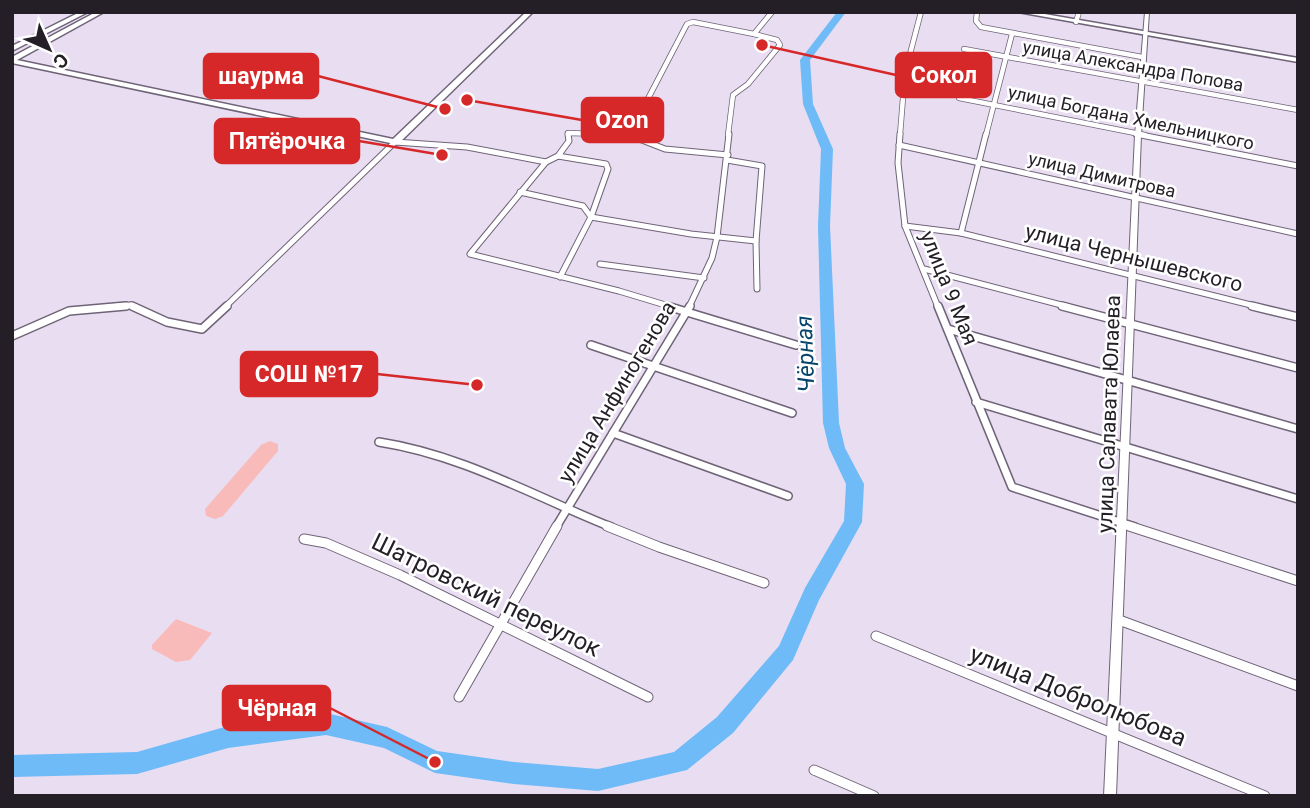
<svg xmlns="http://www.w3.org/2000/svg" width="1310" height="808" font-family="Roboto,sans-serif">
<rect width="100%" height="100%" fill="#e9ddf2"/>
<g fill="#f8bbba">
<path d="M270,441L278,444V451L223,516L215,519L206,516L205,509L261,445Z"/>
<path d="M176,619L212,633L190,660L176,662L152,649V645Z"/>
</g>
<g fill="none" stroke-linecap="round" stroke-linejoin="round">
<path fill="#6ebbf7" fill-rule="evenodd" d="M837,12H846L810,60L813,104L833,149L830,226L839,423L845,448L864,484L862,522L819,600L793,660L733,733L687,770L598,791L514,784L435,773L384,748L326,735L228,748L137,774L12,777V755L137,752L228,726L326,713L387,727L437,751L514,762L598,769L674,752L717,717L779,646L805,588L844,521L846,484L829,448L823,423L818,226L821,149L803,104L800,60Z"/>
<g stroke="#6f6477" stroke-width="6">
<g id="minor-far3">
<path d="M977,12L976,21L981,27L1142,57"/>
<path d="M1076,22L1079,12"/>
<path d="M964,49L1298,110"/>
<path d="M959,98L1145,135"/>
<path d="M568,135V133L630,135"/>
<path d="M629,135L687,24L693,22L754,34"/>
<path d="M728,135L733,95L748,84L780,45L777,40L754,34L772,12"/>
<path d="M900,135L905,73L921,12"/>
<path d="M986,135L1012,34"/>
</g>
</g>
<g stroke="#6f6477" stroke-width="7">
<g id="minor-far2">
<path d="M584,134L629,135L665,149L728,155"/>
<path d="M900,134L898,163L905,226L938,307"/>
<path d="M1136,134L1298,166"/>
<path d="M899,145L1298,234"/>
<path d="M558,156L606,164L608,169L591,217L560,277"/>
<path d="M727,160L762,166L756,241L757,289"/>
<path d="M546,162L558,156L569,141L568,134"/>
<path d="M520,192L583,206L591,217L691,234L756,241"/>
<path d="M905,226L961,233L1259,307"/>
<path d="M961,233L986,134"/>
<path d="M600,264L704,278"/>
<path d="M924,269L1069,307"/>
<path d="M108,307L131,305L136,307"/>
<path d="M225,307L395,142L467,147L546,162L470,254L619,291L672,307"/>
<path d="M689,307L712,258L717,237L729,134"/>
</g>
</g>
<g stroke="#6f6477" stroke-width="10">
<g id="minor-far1">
<path d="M132,306L167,322L202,329L227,306"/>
<path d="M667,306L796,345"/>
<path d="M938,306L1012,487L1135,527"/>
<path d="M1062,306L1298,368"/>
<path d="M1252,306L1298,317"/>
<path d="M948,329L1298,429"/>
<path d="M12,336L69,311L126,306"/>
<path d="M591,345L792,413"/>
<path d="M976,402L1298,499"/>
<path d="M613,433L788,496"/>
<path d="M379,442C463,455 533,496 611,527"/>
<path d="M556,527L690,306"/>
</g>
</g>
<g stroke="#6f6477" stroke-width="11">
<g id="minor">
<path d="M607,526L659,547L764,583"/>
<path d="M1129,526L1298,581"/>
<path d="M304,539L326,543L400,575L648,697"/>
<path d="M1119,620L1298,686"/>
<path d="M876,636L1265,796"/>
<path d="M459,697L557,526"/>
<path d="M814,770L874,796"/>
</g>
</g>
<g stroke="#6f6477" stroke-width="2">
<path id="tertiary" d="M1145,12H1149L1141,135L1116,796H1104L1135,135Z"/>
</g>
<g stroke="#6f6477" stroke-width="3">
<g id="secondary">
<path d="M80,12H88L12,51V46Z"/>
<path d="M96,12H104L17,60L393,139L526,12H533L398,144H395L12,63V57Z"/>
<path d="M1018,12H1033L1298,58V62Z"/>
</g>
</g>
<use href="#minor-far3" stroke="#fff" stroke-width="4.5"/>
<use href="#minor-far2" stroke="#fff" stroke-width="5"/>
<use href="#minor-far1" stroke="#fff" stroke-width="7"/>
<use href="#minor" stroke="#fff" stroke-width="9"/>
<use href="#tertiary" fill="#fff" fill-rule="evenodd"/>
<use href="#secondary" fill="#fff" fill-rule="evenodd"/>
</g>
<g text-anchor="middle" stroke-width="5" stroke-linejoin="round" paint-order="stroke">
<g font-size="18" fill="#241f27" stroke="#fff">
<text transform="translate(1133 66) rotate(10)" y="6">улица Александра Попова</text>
<text transform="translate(1131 118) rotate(12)" y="6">улица Богдана Хмельницкого</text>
<text transform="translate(1102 175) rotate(13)" y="6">улица Димитрова</text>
</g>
<g font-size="21" fill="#241f27" stroke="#fff">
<text transform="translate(1134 258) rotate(14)" y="7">улица Чернышевского</text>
<text transform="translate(949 288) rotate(68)" y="7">улица 9 Мая</text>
<text transform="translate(617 392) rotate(-59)" y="7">улица Анфиногенова</text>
<text transform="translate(1109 414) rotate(-88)" y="7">улица Салавата Юлаева</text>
</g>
<g font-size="23" font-style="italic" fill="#07456c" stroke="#fff">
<text transform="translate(805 354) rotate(-92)" y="8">Чёрная</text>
</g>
<g font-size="24" fill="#241f27" stroke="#fff">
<text transform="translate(486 595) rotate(26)" y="8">Шатровский переулок</text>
<text transform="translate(1078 696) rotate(22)" y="8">улица Добролюбова</text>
</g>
</g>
<path fill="none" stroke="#d62828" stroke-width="2.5" d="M762 45L896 75M445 109L318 76M467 100L582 120M442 155L359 141M477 385L377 374M435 762L330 708"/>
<g fill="#d62828" stroke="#fff" stroke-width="2.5">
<circle cx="762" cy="45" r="7"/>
<circle cx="445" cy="109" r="7"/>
<circle cx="467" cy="100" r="7"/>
<circle cx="442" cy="155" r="7"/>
<circle cx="477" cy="385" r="7"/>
<circle cx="435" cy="762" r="7"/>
</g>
<g fill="#d62828" stroke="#d62828" stroke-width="2.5">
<rect x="896" y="53" width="95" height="44" rx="7"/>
<rect x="204" y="54" width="114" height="44" rx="7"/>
<rect x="582" y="98" width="81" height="44" rx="7"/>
<rect x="215" y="119" width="144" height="44" rx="7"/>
<rect x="241" y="352" width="136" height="44" rx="7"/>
<rect x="223" y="686" width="107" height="44" rx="7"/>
</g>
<g font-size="23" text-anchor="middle" font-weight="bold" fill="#fff">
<text x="944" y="83">Сокол</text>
<text x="261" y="84">шаурма</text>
<text x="622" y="128">Ozon</text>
<text x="287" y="149">Пятёрочка</text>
<text x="309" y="382">СОШ №17</text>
<text x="277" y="716">Чёрная</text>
</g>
<rect width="1310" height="808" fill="none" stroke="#241f27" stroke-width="28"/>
<g transform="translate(49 49) rotate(135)" stroke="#ffffff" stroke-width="5" paint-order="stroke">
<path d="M0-5L12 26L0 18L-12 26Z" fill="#241f27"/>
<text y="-10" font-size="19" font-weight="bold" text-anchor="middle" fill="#241f27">С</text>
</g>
</svg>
